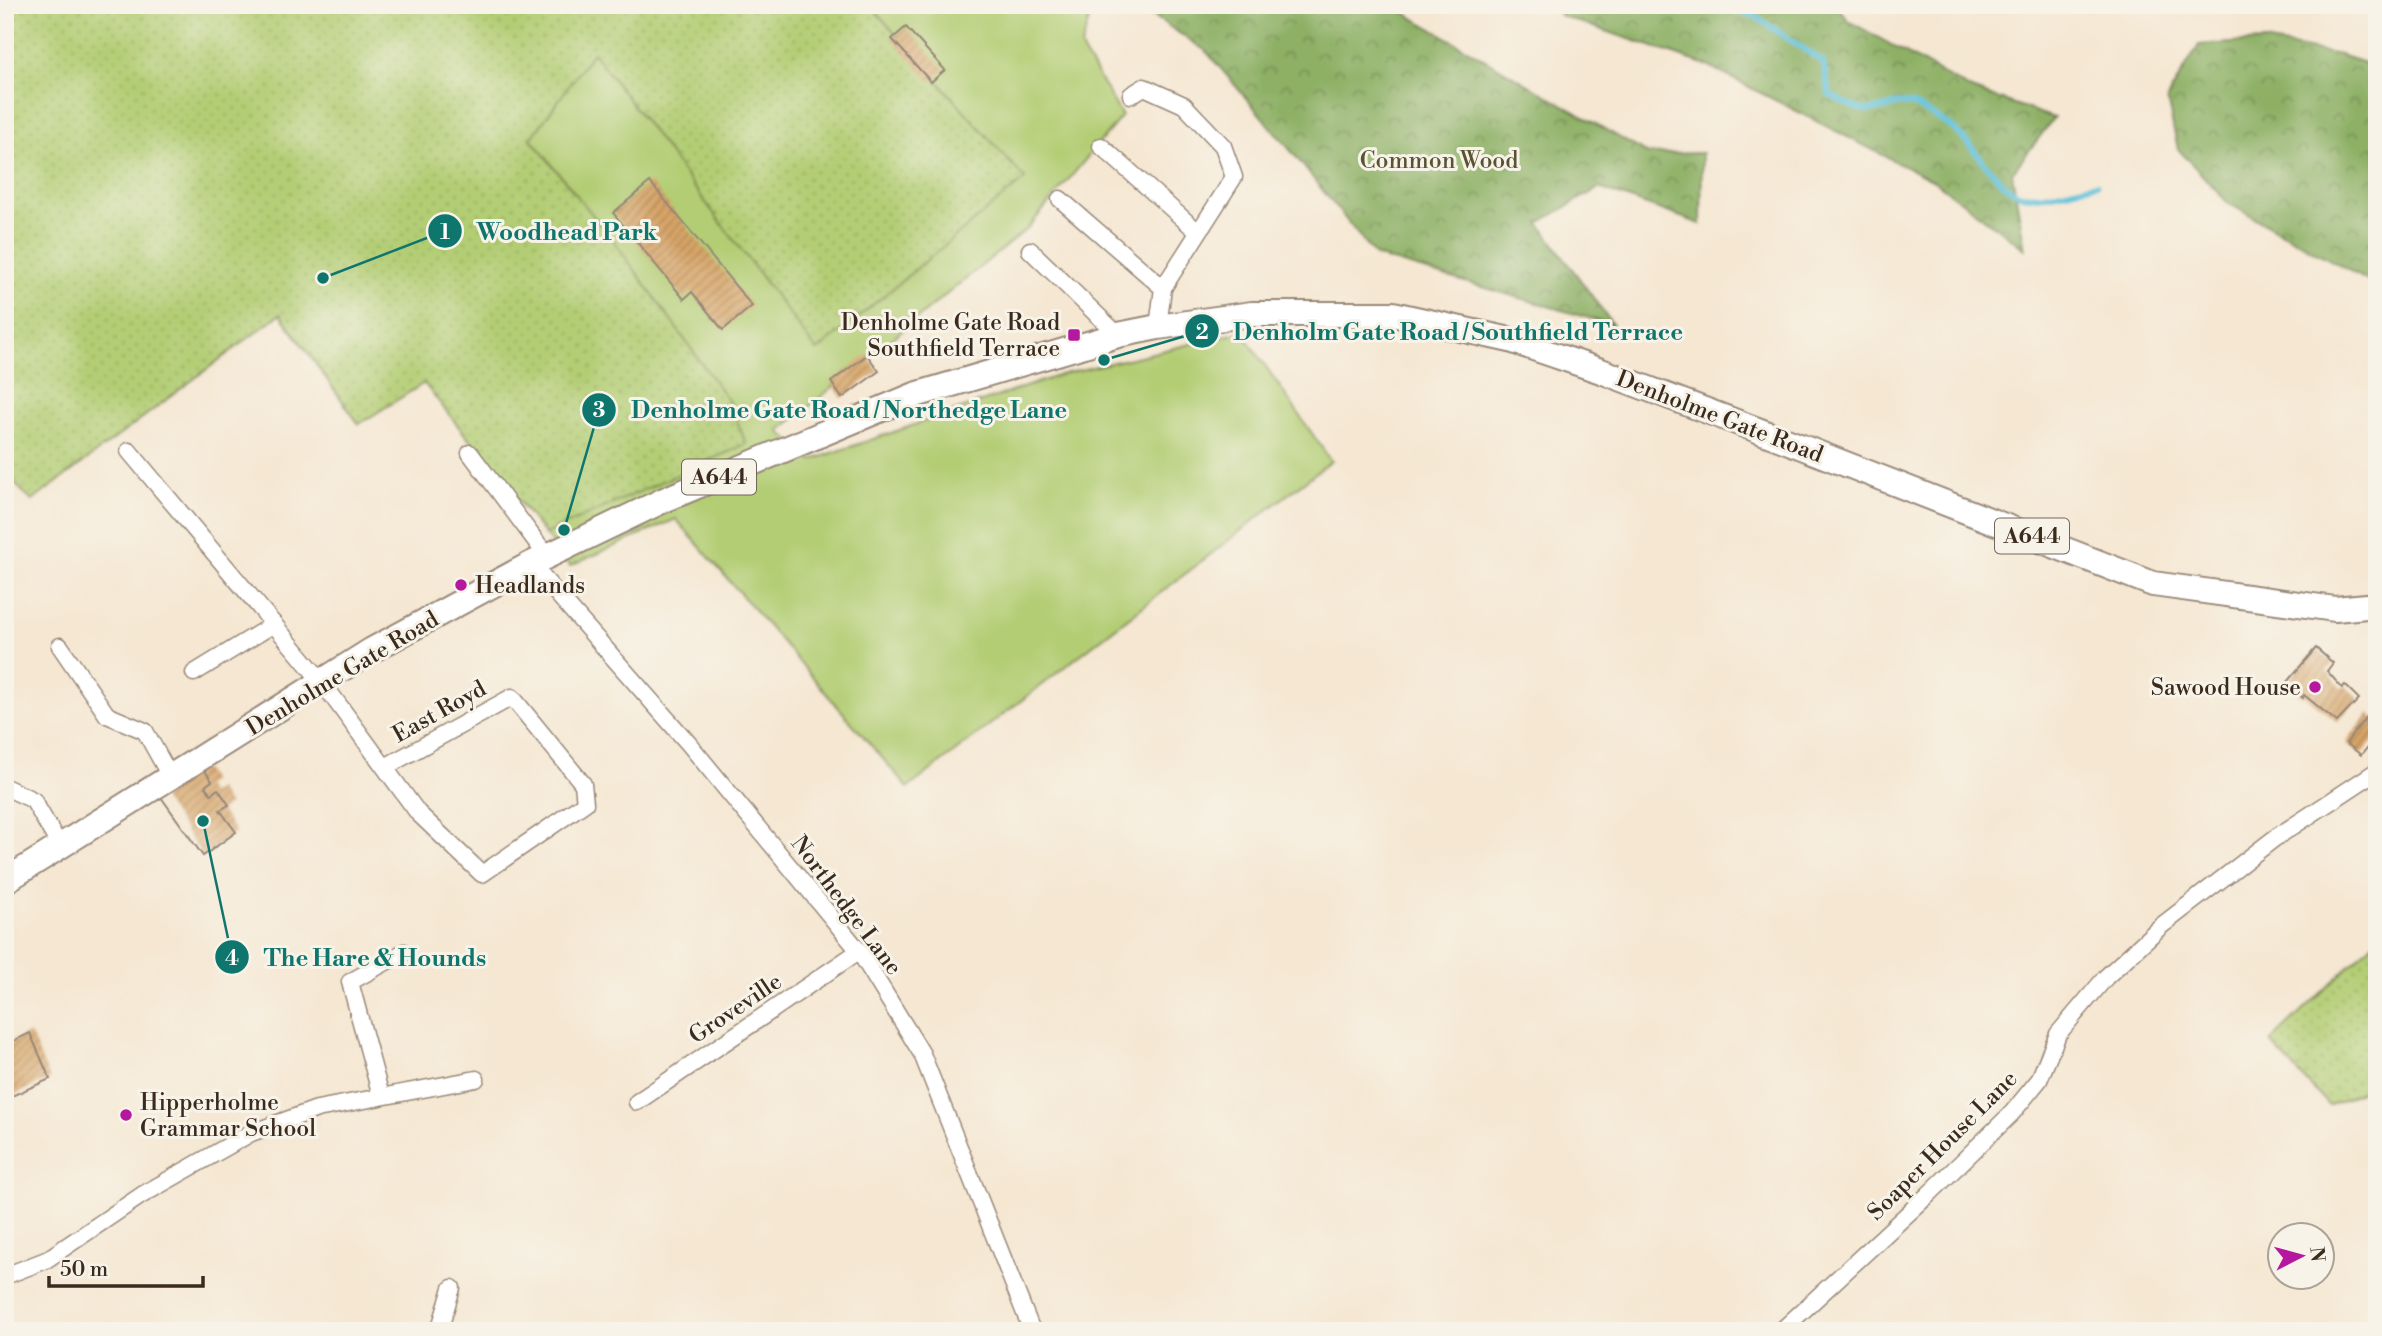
<svg xmlns="http://www.w3.org/2000/svg" width="2382" height="1336" font-family="'Libre Bodoni',serif">
<defs>
<pattern id="forest-crowns" width="20" height="18" patternUnits="userSpaceOnUse" patternTransform="scale(1.75)"><rect width="20" height="18" fill="#8db065"/><path d="M2 6a3 3 0 1 1 6 0M12 15a3 3 0 1 1 6 0" fill="none" stroke="#748f53"/></pattern>
<pattern id="park-dots" width="8" height="8" patternUnits="userSpaceOnUse" patternTransform="scale(1.75)"><rect width="8" height="8" fill="#b2cd73"/><path d="M2 2h.1M6 6h.1" fill="none" stroke="#9ab063" stroke-width="1.8" stroke-linecap="round"/></pattern>
<pattern id="building-hatch" width="6" height="6" patternUnits="userSpaceOnUse" patternTransform="scale(1.75)"><rect width="6" height="6" fill="#d7a468"/><path d="M-1 1l2-2M0 6l6-6M5 7l2-2" fill="none" stroke="#b08655"/></pattern>
</defs>
<rect width="100%" height="100%" fill="#f7f3e8"/>
<filter id="ink" filterUnits="userSpaceOnUse"><feTurbulence type="fractalNoise" baseFrequency=".0143" numOctaves="2"/><feDisplacementMap in="SourceGraphic" scale="14" xChannelSelector="R" yChannelSelector="G"/><feConvolveMatrix kernelMatrix="1 2 1 2 8 2 1 2 1" color-interpolation-filters="sRGB"/></filter>
<filter id="wash" filterUnits="userSpaceOnUse"><feTurbulence type="fractalNoise" baseFrequency=".00686" numOctaves="4" result="noise"/><feDisplacementMap in="SourceGraphic" scale="28" xChannelSelector="R" yChannelSelector="G"/><feGaussianBlur stdDeviation="1.57" result="paint"/><feColorMatrix in="noise" values="0 0 0 0 0 0 0 0 0 0 0 0 0 0 0 0 0 1.4 0 .05"/><feComposite in="paint" operator="in"/></filter>
<g filter="url(#wash)">
<rect width="100%" height="100%" fill="#f5e7d2"/>
<path fill="#b2cd73" stroke="#767c48" stroke-width="2" d="M5,5H1093L1081,48L1122,116L1028,228L779,431L812,460L1063,374L1242,332L1331,461L908,788L676,519L570,566L424,383L359,424L280,314L32,501L5,473Z"/>
<g fill="url(#forest-crowns)" stroke="#646d42" stroke-width="2">
<path d="M1137,5H1391L1648,154L1702,153L1701,224L1599,188L1539,223L1613,325L1375,256L1292,152L1206,51Z"/>
<path d="M1552,5H1836L1849,21L1968,88L2054,118L2012,173L2025,249L1934,181L1706,65L1561,16Z"/>
<path d="M2264,41L2340,55L2377,67V286L2228,203L2178,149L2167,99L2199,45Z"/>
</g>
<g fill="url(#park-dots)" stroke="#767c48" stroke-width="2">
<path d="M5,5H870L1025,179L817,351L593,52L531,139L614,241L730,403L746,444L545,534L424,383L359,424L280,314L32,501L5,473Z"/>
<path d="M2377,939V1084L2329,1106L2270,1042Z"/>
</g>
<g fill="none" stroke-linecap="round" stroke-linejoin="round">
<path stroke="#5dc1db" stroke-width="6" d="M1728,5L1735,10L1755,16L1823,62L1829,94C1843,102 1858,112 1874,110C1888,108 1902,99 1916,106C1929,113 1946,122 1957,132C1973,146 2003,192 2022,195C2045,199 2074,188 2097,184"/>
</g>
<g id="blocks">
<g fill="url(#building-hatch)">
<path d="M906,27L945,70L931,82L892,39Z"/>
<path d="M650,182L752,306L723,330L692,292L684,299L613,213Z"/>
<path d="M867,355L879,371L842,398L831,382Z"/>
<path d="M2316,648L2333,663L2327,671L2342,688L2345,685L2359,699L2337,722L2304,695L2303,698L2286,683Z"/>
<path d="M2369,714L2377,720V737L2361,755L2346,743Z"/>
<path d="M203,768L212,781L205,786L211,794L218,789L229,805L220,810L236,832L203,856L161,797Z"/>
<path d="M30,1033L50,1079L5,1099V1045Z"/>
</g>
</g>
</g>
<g filter="url(#ink)">
<use href="#blocks" fill-opacity="0" stroke="#988878" stroke-width="2"/>
<g fill="none" stroke-linecap="round" stroke-linejoin="round">
<g stroke="#988878" stroke-width="19">
<g id="minor">
<path d="M1131,95L1144,87L1184,105L1223,146L1234,177L1163,288"/>
<path d="M1101,146L1198,232"/>
<path d="M1060,199L1163,288L1158,327"/>
<path d="M1030,250L1118,335"/>
<path d="M129,451L322,682L418,813L482,874L585,803L583,784L512,697L385,767"/>
<path d="M470,453L547,556"/>
<path d="M531,564L689,744L859,951L922,1054L1032,1331"/>
<path d="M60,646L107,715L145,731L170,776"/>
<path d="M194,673L274,624"/>
<path d="M5,787L33,800L60,846"/>
<path d="M381,1096L350,982L404,952"/>
<path d="M637,1102L859,951"/>
<path d="M5,1276L46,1260L142,1195L251,1133L317,1109L476,1079"/>
<path d="M439,1331L452,1288"/>
<path d="M1781,1331L1928,1195L2012,1113L2039,1080L2058,1034L2106,977L2161,926L2275,838L2377,771"/>
</g>
</g>
<g stroke="#988878" stroke-width="28">
<path id="primary" d="M5,881L372,650L531,564L664,500L915,395L1118,335L1158,327L1252,314H1393L1510,340L1601,371L1784,440L2153,584L2335,609L2377,605"/>
</g>
<use href="#minor" stroke="#fff" stroke-width="16"/>
<use href="#primary" stroke="#fff" stroke-width="24"/>
</g>
</g>
<g fill="#b5179e" stroke="#f7f3e8" stroke-width="2.5">
<rect x="1067" y="328" width="14" height="14" rx="3.5"/>
<circle cx="461" cy="585" r="7"/>
<circle cx="2315" cy="687" r="7"/>
<circle cx="126" cy="1115" r="7"/>
</g>
<g text-anchor="middle" stroke-width="6" stroke-linejoin="round" paint-order="stroke">
<g fill="#f7f3e8" stroke="#73665b" stroke-width="2">
<rect x="682" y="459.5" width="74" height="35" rx="5"/>
<rect x="1995" y="518.5" width="74" height="35" rx="5"/>
</g>
<g font-size="21" font-weight="bold" fill="#3b2a1e">
<text x="719" y="484">A644</text>
<text x="2032" y="543">A644</text>
</g>
<g font-size="23" fill="#595333" stroke="#f7f3e8">
<text x="1439" y="168">Common Wood</text>
</g>
<g font-size="23" fill="#3b2a1e" stroke="#f7f3e8" text-anchor="end">
<text x="1060" y="330">Denholme Gate Road<tspan x="1060" dy="26">Southfield Terrace</tspan></text>
<text x="475" y="593" text-anchor="start">Headlands</text>
<text x="2301" y="695">Sawood House</text>
<text x="140" y="1110" text-anchor="start">Hipperholme<tspan x="140" dy="26">Grammar School</tspan></text>
</g>
<g font-size="23" fill="#3b2a1e" stroke="#f7f3e8">
<text transform="translate(1720 416) rotate(21)" y="8">Denholme Gate Road</text>
<text transform="translate(342 673) rotate(-31)" y="8">Denholme Gate Road</text>
<text transform="translate(439 711) rotate(-29)" y="8">East Royd</text>
<text transform="translate(847 905) rotate(53)" y="8">Northedge Lane</text>
<text transform="translate(735 1008) rotate(-34)" y="8">Groveville</text>
<text transform="translate(1942 1145) rotate(-45)" y="8">Soaper House Lane</text>
</g>
</g>
<path fill="none" stroke="#0f766e" stroke-width="2.5" d="M323 278L445 231M1104 360L1202 331M564 530L599 410M203 821L232 957"/>
<g fill="#0f766e" stroke="#f7f3e8" stroke-width="2.5">
<circle cx="323" cy="278" r="7"/>
<circle cx="1104" cy="360" r="7"/>
<circle cx="564" cy="530" r="7"/>
<circle cx="203" cy="821" r="7"/>
<circle cx="445" cy="231" r="18"/>
<circle cx="1202" cy="331" r="18"/>
<circle cx="599" cy="410" r="18"/>
<circle cx="232" cy="957" r="18"/>
</g>
<g font-size="21" text-anchor="middle" font-weight="bold" fill="#fff">
<text x="445" y="239">1</text>
<text x="1202" y="339">2</text>
<text x="599" y="417">3</text>
<text x="232" y="965">4</text>
</g>
<g font-size="24" text-anchor="middle" font-weight="bold" fill="#0f766e" stroke="#f7f3e8" stroke-width="6" stroke-linejoin="round" paint-order="stroke">
<text x="567" y="240">Woodhead Park</text>
<text x="1458" y="340">Denholm Gate Road / Southfield Terrace</text>
<text x="849" y="418">Denholme Gate Road / Northedge Lane</text>
<text x="375" y="966">The Hare &amp; Hounds</text>
</g>
<rect width="2382" height="1336" fill="none" stroke="#f7f3e8" stroke-width="28"/>
<g transform="translate(2301 1256) rotate(84)"><circle r="33" fill="#f7f3e8" stroke="#aca397" stroke-width="2"/>
<path d="M0-5L12 26L0 18L-12 26Z" fill="#b5179e"/>
<text y="-10" font-size="19" font-weight="bold" text-anchor="middle" fill="#3b2a1e">N</text>
</g>
<path d="M49 1276v10h154v-10" fill="none" stroke="#3b2a1e" stroke-width="3.5"/>
<text x="60" y="1276" font-size="21" fill="#3b2a1e" stroke="#f7f3e8" stroke-width="5" paint-order="stroke">50 m</text>
</svg>
